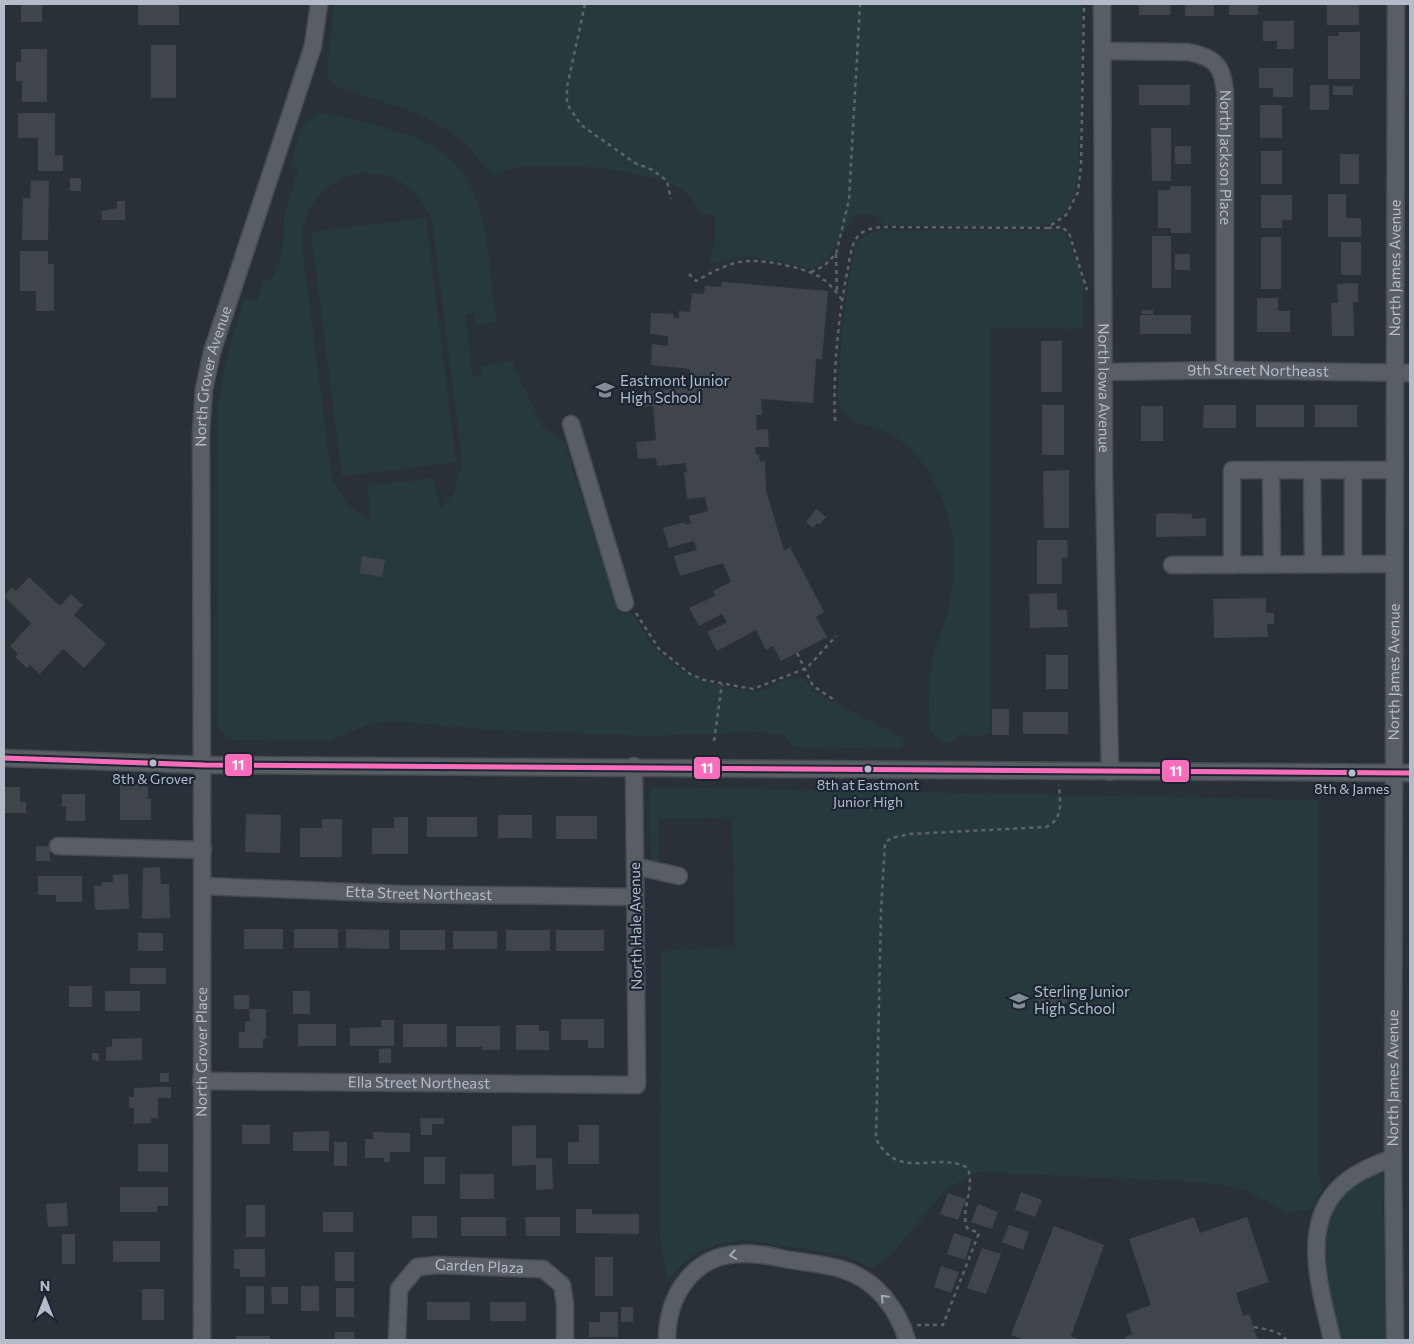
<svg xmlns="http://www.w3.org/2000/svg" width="1414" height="1344" font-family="Commissioner,sans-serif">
<rect width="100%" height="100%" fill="#293037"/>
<g fill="#263a3d" fill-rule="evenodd">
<path d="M334,4H1082L1079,164C1075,195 1073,216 1041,227L885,225L875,215L855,214L827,259L813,269L749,256L710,263L715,240V215L699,213C696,205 694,199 688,194C662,169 554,162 519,167C510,168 502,172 493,175L492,171H488C447,111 396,109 333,85L327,76V71Z"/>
<path d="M319,113C339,115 358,121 378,126C427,139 463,154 479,207C491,244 489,287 498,322L476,325L474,314H466L472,376L482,374L481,366L512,362L543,428L564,441L618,611L624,614L631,612C640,625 647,640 657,651C679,675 711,685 742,690C747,690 753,692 758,691C778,687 801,662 813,691L904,739L906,745L898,749L793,747L784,735L757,732L650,736L492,730L393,721L367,725L330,741L234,740L222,733L217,723L218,404L227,356L244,300L258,301L263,281L273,278L283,250L284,217L298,170L290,166C296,148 299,121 319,113ZM360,173C395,172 419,188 432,220L462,463L454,493L440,509L434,478L367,486L371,520L348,505L332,479L302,247C301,208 322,181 360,173Z"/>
<path d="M426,218L456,462L342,476L311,232Z"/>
<path d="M881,230L1065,231L1083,280V329L990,328L991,733L971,737L957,734L954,742C928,741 929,727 929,706C929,686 930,668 935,649C938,637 944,625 948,613C952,595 954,575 954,557C953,514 932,461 896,437C870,420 846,432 837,394L845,301L856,244L865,235Z"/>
<path d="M657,787L1318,800V1176L1324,1187L1310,1210L1287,1212L1244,1189L1201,1182L977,1172L944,1191L893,1253L873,1268L842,1255L743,1240L716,1245L695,1254L679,1267L667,1281L660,1239L661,950L735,948L732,818L658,819L659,866L651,865L650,788Z"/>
<path d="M1372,1173L1383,1175L1385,1340H1341C1330,1298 1313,1231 1344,1194C1351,1186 1364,1179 1372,1173Z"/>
</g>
<g fill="#40454c">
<rect x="21" y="4" width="21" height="18"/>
<rect x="138" y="4" width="41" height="21"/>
<path d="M1139,4H1171L1170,15H1139Z"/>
<rect x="1185" y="4" width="29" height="12"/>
<rect x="1229" y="4" width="29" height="11"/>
<rect x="1327" y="4" width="32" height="21"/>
<path d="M1263,21H1294V49H1277V41H1263Z"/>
<path d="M1339,32H1360V79H1328V36H1339Z"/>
<rect x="151" y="45" width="25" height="53"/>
<path d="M21,49H47V102H22V81H16V62H21Z"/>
<path d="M1259,68H1293V97H1273V88H1259Z"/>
<rect x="1139" y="85" width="51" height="20"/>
<rect x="1310" y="85" width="19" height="25"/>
<rect x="1333" y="86" width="20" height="9"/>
<rect x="1260" y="105" width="22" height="33"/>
<path d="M18,113H55V156L63,155V171H38V138H18Z"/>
<path d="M1151,128H1171V181H1152Z"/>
<rect x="1175" y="146" width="16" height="18"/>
<rect x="1261" y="151" width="21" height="33"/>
<rect x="1340" y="154" width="19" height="30"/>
<rect x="70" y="178" width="11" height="13"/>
<path d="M31,180L49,181L48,240H22L23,198H30Z"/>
<path d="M1170,186H1191V233H1171V228H1158V190H1170Z"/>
<path d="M1328,194H1346V218H1361V237H1328Z"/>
<path d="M1261,195H1292V220H1282V228H1261Z"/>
<path d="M117,201H125V220H102V211L117,208Z"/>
<rect x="1152" y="236" width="19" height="52"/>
<rect x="1261" y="237" width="20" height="52"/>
<rect x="1341" y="242" width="20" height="33"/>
<path d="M20,251H48V264H54V311H36V291H20Z"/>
<rect x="1175" y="254" width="15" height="16"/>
<path d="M722,282L828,291L822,359H816L813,403L761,399L762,415H756L757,430L768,429L769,447H755L756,455H759L760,462L765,461L766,490L784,551L790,547L824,612L816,617L827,637L781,661L773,646L766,650L756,630L717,651L707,632L727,622L722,614L699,626L689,608L715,596L713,591L731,582L723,563L680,576L674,556L697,550L694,541L669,548L663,528L684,522L685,525L691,523L689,516L708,511L705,497L687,499L684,472H687L686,463L657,466L656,458L638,459L636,442L656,440L653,406L643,407L641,392L690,387V369L651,365L652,344L668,346V336L650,334L651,313L674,314L673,318H679V311L690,312L692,293L704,294L705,286L721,287Z"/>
<path d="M1358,283V302H1353L1354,336H1332L1331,303H1338L1337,284Z"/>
<path d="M1257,298H1278V311H1290V332H1257Z"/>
<rect x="1142" y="310" width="11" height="4"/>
<rect x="1140" y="315" width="51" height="19"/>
<rect x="1041" y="341" width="21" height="51"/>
<rect x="1042" y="405" width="22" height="50"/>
<path d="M1204,405H1236V428H1203Z"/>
<rect x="1256" y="405" width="48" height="22"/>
<rect x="1315" y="405" width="42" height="22"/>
<rect x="1141" y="406" width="22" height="35"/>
<path d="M1069,470V528H1044L1043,471Z"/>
<path d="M816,509L826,517L819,525L817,523L813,528L806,522Z"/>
<path d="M1160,513L1192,514V519L1206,518V536L1156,537V515Z"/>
<path d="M1037,540H1067L1068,557L1062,558V584H1037Z"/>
<path d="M362,556L385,560L382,577L360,573Z"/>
<path d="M29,577L60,606L71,594L83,605L74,615L106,644L84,668L63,649L40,674L30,665L27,668L15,657L18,654L10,646L31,623L4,596L12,587L16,591Z"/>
<path d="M1057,593V610H1067L1068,627L1030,628L1029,594Z"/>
<path d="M1266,598V613H1274V624H1267L1268,637L1214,638L1213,599Z"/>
<rect x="1046" y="655" width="22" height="34"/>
<rect x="992" y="709" width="17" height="26"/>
<rect x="1023" y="712" width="45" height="22"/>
<path d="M120,784H148V799H151V820H120Z"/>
<path d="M4,787H20V802H26V813H4Z"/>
<path d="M62,794H85V821H66V807H62Z"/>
<path d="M246,814L281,815L280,853L245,852Z"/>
<rect x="498" y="815" width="34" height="23"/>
<rect x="556" y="816" width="41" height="23"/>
<path d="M394,817H408V854H372V828H394Z"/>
<rect x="427" y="817" width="50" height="20"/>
<path d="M322,819H342V857H300V828H322Z"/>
<rect x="36" y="846" width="14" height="15"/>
<path d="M160,867L161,884H169L170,918L142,919L143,868Z"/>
<path d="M128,874L129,909L95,910L94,886H102V882H113V875Z"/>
<path d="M38,876H82V902H56V895H38Z"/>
<rect x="244" y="929" width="39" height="20"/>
<rect x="294" y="929" width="44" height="19"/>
<path d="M346,929L389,930V949L346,948Z"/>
<rect x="400" y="930" width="45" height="20"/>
<rect x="506" y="930" width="44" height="21"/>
<rect x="556" y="930" width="48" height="21"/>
<rect x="453" y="931" width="44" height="18"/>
<rect x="138" y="933" width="25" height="18"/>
<rect x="130" y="968" width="36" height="16"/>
<path d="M1052,984L1068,1000L1052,1016L1035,1000Z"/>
<rect x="69" y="986" width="23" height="21"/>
<rect x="105" y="991" width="35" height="20"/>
<rect x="293" y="991" width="17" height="23"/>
<rect x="234" y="995" width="15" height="14"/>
<path d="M249,1009H266V1039H263V1048H239V1032H245V1021H250Z"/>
<path d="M561,1019H604V1048H588V1040H561Z"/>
<path d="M381,1020H394V1046H350V1028L381,1027Z"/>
<rect x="298" y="1024" width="38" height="22"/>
<rect x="403" y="1024" width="44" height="23"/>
<path d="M516,1025H539V1031H549V1050H516Z"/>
<path d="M456,1026H500V1050H482V1047H456Z"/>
<path d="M142,1038V1060L106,1061V1047H112V1039Z"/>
<path d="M391,1048V1063H379V1049Z"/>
<path d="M92,1053H99V1061L92,1060Z"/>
<rect x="160" y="1073" width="9" height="9"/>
<path d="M158,1087H171V1098H158V1118H151V1123L134,1124V1108H129V1097H134V1088Z"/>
<path d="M420,1118H444V1124H432V1135H421Z"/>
<rect x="242" y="1125" width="28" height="19"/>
<path d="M536,1125V1158H552L553,1189L536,1190V1165L512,1166V1126Z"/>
<path d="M579,1125H599V1164H568V1142H579Z"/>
<path d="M329,1131V1151H293V1132Z"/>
<path d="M373,1132L410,1133V1152H390V1162H384V1158H365V1139H373Z"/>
<rect x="334" y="1142" width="13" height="24"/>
<path d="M138,1144H168V1172L138,1171Z"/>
<rect x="424" y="1157" width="21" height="27"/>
<rect x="460" y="1174" width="34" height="25"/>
<path d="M120,1187H168V1206H157V1212H120Z"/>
<path d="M1021,1192L1042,1200L1035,1217L1015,1210Z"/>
<path d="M948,1193L966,1199L958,1220L940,1214Z"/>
<path d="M67,1203L68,1226L48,1227L46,1204Z"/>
<path d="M978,1204L998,1212L992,1229L971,1222Z"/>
<rect x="246" y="1205" width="19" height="32"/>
<path d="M576,1209H592V1214H639V1234L576,1233Z"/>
<rect x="323" y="1212" width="30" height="20"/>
<rect x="412" y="1216" width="25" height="22"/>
<rect x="461" y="1217" width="45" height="19"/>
<path d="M525,1217H560V1236H526Z"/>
<path d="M1194,1217L1200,1233L1247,1217L1269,1282L1236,1293L1243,1316L1249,1314L1258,1340H1124L1125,1337L1132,1334L1126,1314L1151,1305L1129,1239Z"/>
<path d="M1009,1225L1029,1232L1023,1250L1002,1242Z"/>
<path d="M1054,1226L1104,1245L1071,1336L1080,1340H1025L1011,1335Z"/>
<path d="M954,1233L972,1239L965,1260L947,1254Z"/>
<rect x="62" y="1234" width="13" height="30"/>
<rect x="113" y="1241" width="47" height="21"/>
<path d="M982,1248L1001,1254L986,1294L967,1288Z"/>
<path d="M234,1249H265V1277H240V1269H234Z"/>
<rect x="335" y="1252" width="19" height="29"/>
<rect x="595" y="1257" width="18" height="39"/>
<path d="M941,1266L959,1272L951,1293L934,1287Z"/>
<rect x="246" y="1286" width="18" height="28"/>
<rect x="301" y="1286" width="18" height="25"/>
<path d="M271,1287H288V1304H272Z"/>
<rect x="336" y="1288" width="18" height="29"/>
<rect x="142" y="1289" width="22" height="31"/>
<rect x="427" y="1302" width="43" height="18"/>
<rect x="490" y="1302" width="36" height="19"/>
<rect x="621" y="1307" width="12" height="15"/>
<path d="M600,1312H618V1337H589V1322H600Z"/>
<rect x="335" y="1332" width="19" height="8"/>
<rect x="236" y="1336" width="34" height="4"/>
</g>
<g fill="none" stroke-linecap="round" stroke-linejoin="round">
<g stroke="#474c52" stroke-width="19">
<g id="minor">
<path id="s1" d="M1102,4L1104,477L1110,772"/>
<path id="s2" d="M1103,51L1188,52C1215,57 1223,66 1225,93V370"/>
<path id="s3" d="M1104,372L1225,370L1410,373"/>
<path d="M571,424L625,603"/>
<path d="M1271,470L1272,564"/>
<path d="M1312,470L1313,564"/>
<path d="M1353,470V564"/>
<path d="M1172,565L1394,564"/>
<path d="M1232,565V470H1395"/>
<path d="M4,758L204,765L1410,773"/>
<path d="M58,846L203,850"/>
<path d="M635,866L679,876"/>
<path id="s4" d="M203,886L401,894L635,897"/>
<path id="s5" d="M201,1081L637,1085L634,766"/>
<path id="s6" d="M202,1340C201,1037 204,735 201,432L204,389L212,352L313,46L319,4"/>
<path id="s7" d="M397,1340L399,1289L417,1267L438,1265L543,1269L562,1285L565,1304V1340"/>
<path d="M667,1340C667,1297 692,1256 738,1254C756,1252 774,1257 791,1260C808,1263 827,1264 844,1270C876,1280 898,1309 907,1340"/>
<path d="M1332,1340C1322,1294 1300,1230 1337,1190C1351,1174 1374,1165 1393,1158"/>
<path id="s8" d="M1395,1340L1393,1158L1396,4"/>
</g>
</g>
<g stroke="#5c6369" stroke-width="2.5" stroke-dasharray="4 4" stroke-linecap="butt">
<path d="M585,4L567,87V104L581,125L635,163L653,170L667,181L671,199"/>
<path d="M1048,228L1062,227L1069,233L1087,290"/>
<path d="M836,254L837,292"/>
<path d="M811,272L824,266L836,254L849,200L860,4"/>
<path d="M689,274L696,281C712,272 731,261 750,261C767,260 812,269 824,280C831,285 837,293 842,300"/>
<path d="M835,421C833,370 838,318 848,268C850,259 851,246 856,239C862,229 873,228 883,227L1047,228L1066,215L1078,192L1081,165L1084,4"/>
<path d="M636,613L659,649L690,674L704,680L753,689L807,668L836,636"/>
<path d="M797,653L813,686L833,699"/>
<path d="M714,741L722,684"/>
<path d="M917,1325H943L979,1233L967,1228C960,1210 975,1191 968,1168C936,1150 900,1183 876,1139L881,911L885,843L891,838L910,834L1046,827C1064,819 1060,802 1059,785"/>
<path d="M1254,1327C1266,1329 1279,1331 1287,1340"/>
</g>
<use href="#minor" stroke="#595e65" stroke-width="16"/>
<g stroke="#1c2632" stroke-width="9">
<path id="bus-1" d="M4,758L204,765L1410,773"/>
</g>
<use href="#bus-1" stroke="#fb6dba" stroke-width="5"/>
</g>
<defs><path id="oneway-chevron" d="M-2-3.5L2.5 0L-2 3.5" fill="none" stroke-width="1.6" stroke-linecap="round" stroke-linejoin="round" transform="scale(1.25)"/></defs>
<g stroke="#a1a9b4">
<use href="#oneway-chevron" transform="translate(733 1255) rotate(171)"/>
<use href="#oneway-chevron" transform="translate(884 1298) rotate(-134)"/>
</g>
<defs>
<g id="school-bare" transform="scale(1.5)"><path d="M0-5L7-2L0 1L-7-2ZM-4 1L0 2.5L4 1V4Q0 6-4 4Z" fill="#838b95" stroke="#1c2632" stroke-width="2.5" paint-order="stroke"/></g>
</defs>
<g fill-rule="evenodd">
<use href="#school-bare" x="605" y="390"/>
<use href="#school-bare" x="1019" y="1001"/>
</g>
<g fill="#b3bcc8" stroke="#1c2632" stroke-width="2">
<circle cx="153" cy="763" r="4.5"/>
<circle cx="868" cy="769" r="4.5"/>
<circle cx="1352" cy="773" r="4.5"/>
</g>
<g text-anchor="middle" stroke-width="4.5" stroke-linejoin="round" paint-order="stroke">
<g font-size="14" fill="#b3bcc8" stroke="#1c2632">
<text x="153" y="784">8th &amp; Grover</text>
<text x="868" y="790">8th at Eastmont<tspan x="868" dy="17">Junior High</tspan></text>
<text x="1352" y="794">8th &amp; James</text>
</g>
<g font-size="15" fill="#b3bcc8" stroke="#1c2632">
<text dy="5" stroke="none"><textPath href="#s2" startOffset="211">North Jackson Place</textPath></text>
<text dy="5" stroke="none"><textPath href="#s8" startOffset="1072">North James Avenue</textPath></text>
<text dy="5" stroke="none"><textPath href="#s3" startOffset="154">9th Street Northeast</textPath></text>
<text dy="5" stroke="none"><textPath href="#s6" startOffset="965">North Grover Avenue</textPath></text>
<text dy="5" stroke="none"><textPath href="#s1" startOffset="384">North Iowa Avenue</textPath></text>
<text dy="5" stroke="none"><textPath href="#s8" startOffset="668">North James Avenue</textPath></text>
<text dy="5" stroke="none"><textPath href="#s4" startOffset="216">Etta Street Northeast</textPath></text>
<text transform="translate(636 926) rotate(-91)" y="5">North Hale Avenue</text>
<text dy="5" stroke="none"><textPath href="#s6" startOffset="288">North Grover Place</textPath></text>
<text dy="5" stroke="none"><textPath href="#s8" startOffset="262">North James Avenue</textPath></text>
<text dy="5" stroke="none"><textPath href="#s5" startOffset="218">Ella Street Northeast</textPath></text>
<text dy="5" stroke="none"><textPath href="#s7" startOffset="142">Garden Plaza</textPath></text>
</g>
<g font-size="15" fill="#b3bcc8" stroke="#1c2632" text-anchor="start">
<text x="620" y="386">Eastmont Junior<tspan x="620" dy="17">High School</tspan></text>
<text x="1034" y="997">Sterling Junior<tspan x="1034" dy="17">High School</tspan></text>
</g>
</g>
<g stroke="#1c2632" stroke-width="2">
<rect x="224" y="753" width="29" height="24" rx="5" fill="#fb6dba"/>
<rect x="693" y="756" width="28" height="24" rx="5" fill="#fb6dba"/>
<rect x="1161" y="759" width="29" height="24" rx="5" fill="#fb6dba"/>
</g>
<g font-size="14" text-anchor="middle" font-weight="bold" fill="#fff">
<text x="238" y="770">11</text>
<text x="707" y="773">11</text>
<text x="1176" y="776">11</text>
</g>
<rect width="1414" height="1344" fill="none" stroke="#b3bcc8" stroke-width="10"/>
<g transform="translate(45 1299)" stroke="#1c2632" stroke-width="4" paint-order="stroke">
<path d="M0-4L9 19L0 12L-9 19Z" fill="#b3bcc8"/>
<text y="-8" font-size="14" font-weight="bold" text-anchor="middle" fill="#b3bcc8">N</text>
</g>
</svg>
